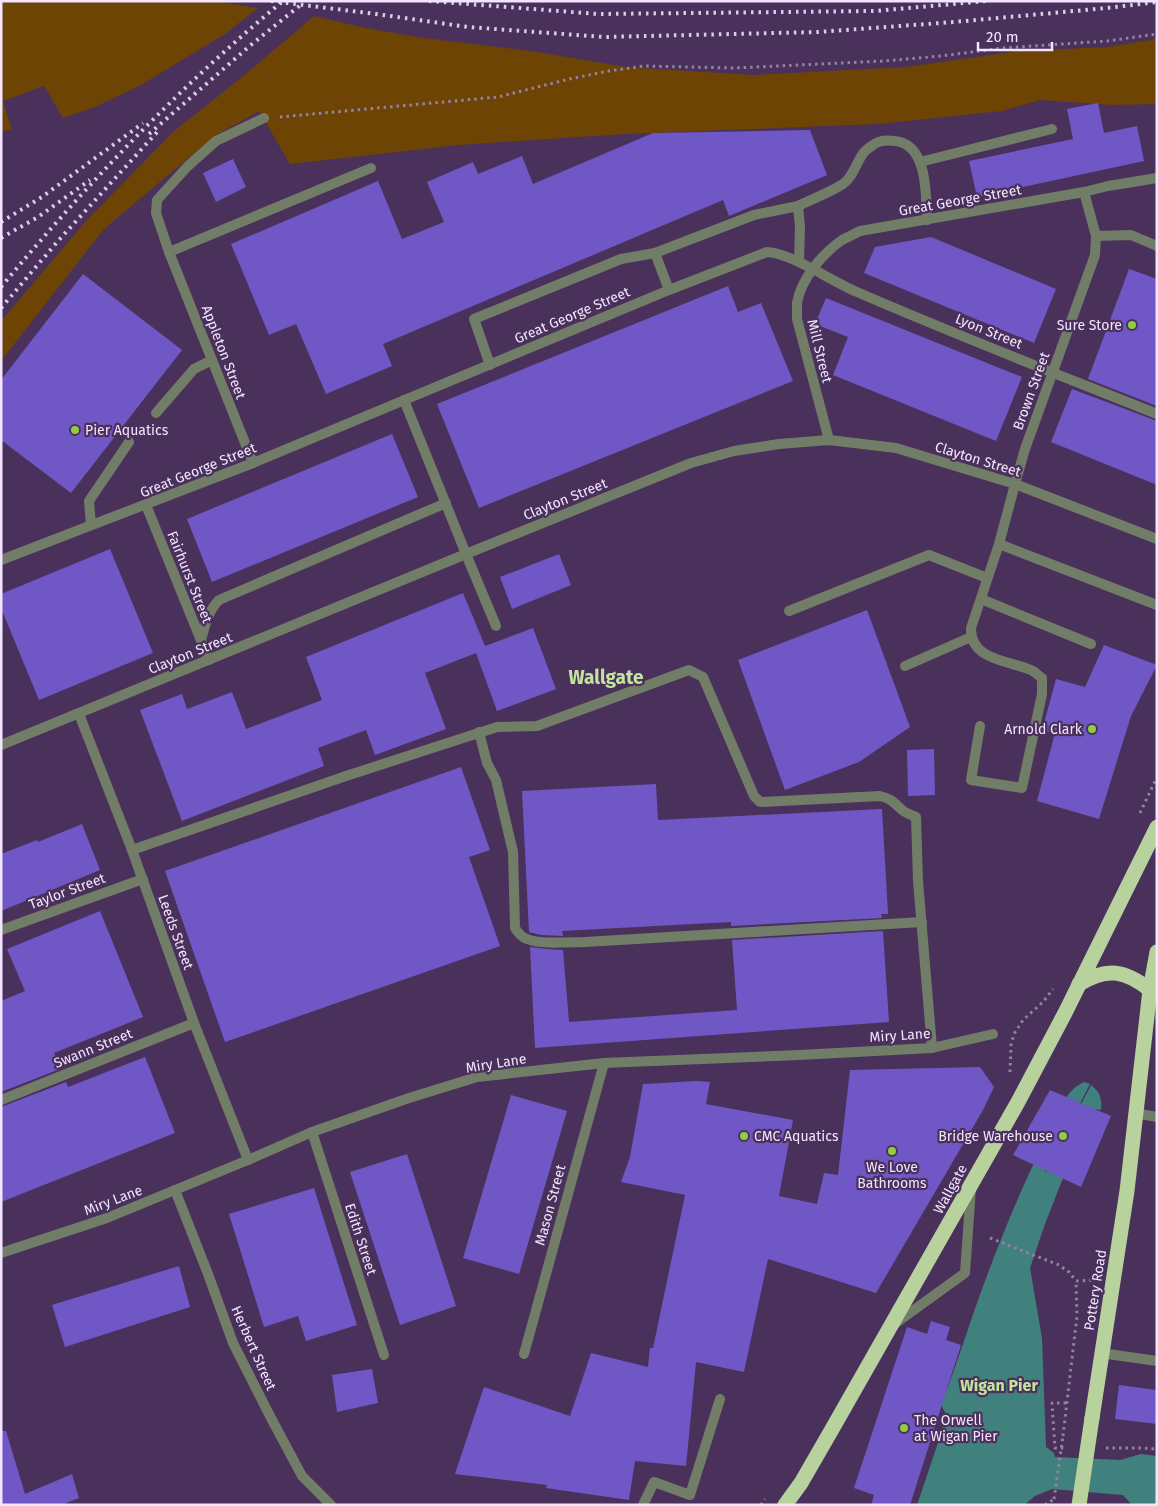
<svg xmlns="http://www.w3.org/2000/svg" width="1158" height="1506" font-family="'Fira Sans',sans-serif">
<rect width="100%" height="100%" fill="#4a315b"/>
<g fill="#6d4404">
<path d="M1,1H214L258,8L225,34L141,85L95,107L63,118L44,86L3,101L12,130L1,131Z"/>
<path d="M314,16L361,27L416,37L538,52L625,67L753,75L906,67L1018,51L1107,47L1157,39V104L1112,105L1040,100L1002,111L878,124L625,134L459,145L290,164L259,111L216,135L104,229L1,361V321L87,220L173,132L247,73Z"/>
</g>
<path fill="#40817d" d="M1084,1082L1090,1084L1045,1172H1046L1091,1085C1100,1092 1102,1098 1101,1110L1095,1109L1061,1183L1045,1224L1030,1268L1042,1338L1046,1447L1054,1453L1055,1457L1120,1460L1141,1454L1157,1456V1505H1132L1123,1495L1052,1489L1035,1496L1024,1505H917L947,1416L941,1405C958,1362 971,1317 988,1273C1005,1227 1024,1183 1045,1140C1055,1120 1063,1091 1084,1082Z"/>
<g fill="#7057c6">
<path d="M1098,103L1104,133L1137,126L1144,161L977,197L969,161L1073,139L1067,109Z"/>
<path d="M810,130L827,175L729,216L723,200L383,344L392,366L326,394L296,324L269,335L231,244L378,181L402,239L444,222L427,182L473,162L478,174L522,156L533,184L653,133Z"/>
<path d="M233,159L246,187L216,202L203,173Z"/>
<path d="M931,237L1056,289L1034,343L864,273L875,247Z"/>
<path d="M1129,269L1157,279V406L1088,379Z"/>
<path d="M83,274L182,350L71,493L1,440V380Z"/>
<path d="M728,286L738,312L761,303L793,381L479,508L437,404Z"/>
<path d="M826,298L1022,377L996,441L833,375L848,337L815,324Z"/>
<path d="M1072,389L1157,421V485L1051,442Z"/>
<path d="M392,434L418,497L212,582L187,519Z"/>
<path d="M110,549L153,653L39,700L1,608V594Z"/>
<path d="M559,554L571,585L512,609L500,577Z"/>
<path d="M463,593L485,646L533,628L556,689L497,711L476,653L425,673L446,729L375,755L366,730L318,748L324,766L182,821L140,710L182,694L187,709L232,692L246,729L322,700L306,657Z"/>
<path d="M867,610L910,727L859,762L785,790L738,660Z"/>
<path d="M1104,645L1157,665L1131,716L1099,819L1037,801L1055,733L1042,731L1056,679L1085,687Z"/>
<path d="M934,749L935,795L908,796L907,750Z"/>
<path d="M461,767L490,850L469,857L500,946L225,1042L165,871Z"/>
<path d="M656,784L658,820L882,809L888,914H881L882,918L731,926V922L562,931L563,936L541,935L529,932L522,791Z"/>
<path d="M82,824L100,870L1,911V854L37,840L38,842Z"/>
<path d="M100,911L143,1017L54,1053L60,1069L1,1092V1001L25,991L7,949Z"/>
<path d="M883,931L889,1022L535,1048L530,947L547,949L563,950L569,1022L737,1010L732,940Z"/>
<path d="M145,1057L175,1133L1,1202V1107L66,1082L68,1087Z"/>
<path d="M980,1067L994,1087L983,1110L876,1293L768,1259L744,1372L696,1362L686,1466L635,1461L629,1500L546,1488L547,1485L455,1474L484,1387L570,1416L591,1353L648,1367L650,1348H653L685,1195L621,1182L630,1157L643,1084L697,1081L710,1082L706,1104L793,1120L779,1196L817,1204L824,1173L838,1175L850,1070Z"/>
<path d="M1050,1090L1111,1116L1081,1187L1013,1155Z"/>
<path d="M511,1095L567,1111L519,1274L463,1258Z"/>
<path d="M407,1154L456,1306L400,1325L350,1172Z"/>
<path d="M314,1188L357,1325L306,1341L298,1316L264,1327L229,1214Z"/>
<path d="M179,1266L190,1307L65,1347L52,1305Z"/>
<path d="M931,1321L950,1327L946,1340L961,1345L910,1505H871L874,1495L854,1488L907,1327L927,1334Z"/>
<path d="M372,1369L378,1403L337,1412L332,1375Z"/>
<path d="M1119,1385L1157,1390V1424L1115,1419Z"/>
<path d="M1,1431H6L25,1494L72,1474L79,1498L61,1505H1Z"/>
</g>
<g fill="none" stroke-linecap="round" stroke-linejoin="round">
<g stroke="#9581a4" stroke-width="3" stroke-dasharray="2.5 4" stroke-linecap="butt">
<path d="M280,117L498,97L569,79L609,71L644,66L734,68L884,61L941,56L1003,48L1107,41L1157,34"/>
<path d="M1140,813L1157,777"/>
<path d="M1010,1072L1011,1045L1014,1034L1023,1020L1043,1002L1053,989"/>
<path d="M990,1238L1059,1265L1069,1272L1076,1281"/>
<path d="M1066,1403H1052L1055,1448H1067"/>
<path d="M1063,1436L1077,1316L1076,1281L1094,1280"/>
<path d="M1106,1448H1142L1157,1449"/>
<path d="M761,1505L765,1499"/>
<path d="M1045,1505L1054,1499"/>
</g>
<g stroke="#727d67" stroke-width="10">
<path d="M264,118L216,141L188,166L157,200L156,213L169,252L371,168"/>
<path d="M920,162L1052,129"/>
<path d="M798,206C812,199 829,193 843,184C852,178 856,164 862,155C864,151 869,148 873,145C879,140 888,140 895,141C928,144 926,196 927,220"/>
<path d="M669,290L655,253L754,215L798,206L800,227L799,262"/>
<path d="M490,365L474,319L621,259L655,253"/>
<path d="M404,400L466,554"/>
<path d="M156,413L194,369L212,360"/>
<path d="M91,525L89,501L129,442"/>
<path d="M999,544L1157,605"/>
<path d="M981,599L1091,644"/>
<path d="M789,611L929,555L987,578"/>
<path d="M201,640C205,626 208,611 219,600L446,503"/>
<path d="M905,666L971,637"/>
<path d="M980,726L971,780L1022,788L1042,694V678C1039,676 1036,673 1033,671C1010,660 970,661 971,628L999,544L1015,484"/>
<path d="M479,732L487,763L496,780L513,852L515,928C518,933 521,937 527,939C541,945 569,942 585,942L922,922"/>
<path d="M132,850L346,776L497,727L537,726L689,670L703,677L754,796L760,802L880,796C892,799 893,802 901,809C905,813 912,815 916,817L918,881L932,1048"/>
<path d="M893,1325L965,1273L971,1188"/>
<path d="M1101,1353L1157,1361"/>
<path d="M643,1505L654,1482L690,1495L720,1399"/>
</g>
<g stroke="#727d67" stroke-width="10">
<path d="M1096,236L1131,235L1157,246"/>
<path d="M169,252L253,463"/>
<path d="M829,440L797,319C797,314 797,308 797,303C801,279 822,254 842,240C848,237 854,234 860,231L1084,192L1108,186L1157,178"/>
<path d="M1015,484L1025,449L1095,255L1096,236L1084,192"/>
<path d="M146,505L209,660"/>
<path d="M466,554L496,626"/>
<path d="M1,560L253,463L669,290L767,252C791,253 833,282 857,292C956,335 1057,374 1157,414"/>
<path d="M79,714L132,850L194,1023L248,1160"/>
<path d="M1,745L466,554L691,463L734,451L779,444L829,440L896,448L1015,484L1157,539"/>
<path d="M1,930L143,879"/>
<path d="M1,1100L194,1023"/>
<path d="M1135,1113L1157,1117"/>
<path d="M312,1132L384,1355"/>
<path d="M175,1190L208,1274L233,1343L271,1418L302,1476L331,1505"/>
<path d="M1,1253L107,1218L248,1160L312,1132L409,1098L477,1077L604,1063L799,1055L932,1048L993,1034"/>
<path d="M524,1354L604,1063"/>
</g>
<g stroke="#b8d29e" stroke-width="15">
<path d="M1079,984C1107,967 1125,970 1150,990"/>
<path d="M1092,1418L1127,1191L1150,990L1157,952"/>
<path d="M785,1505L801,1483L835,1424L1018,1102L1065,1013L1157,827"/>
</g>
<g stroke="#dccce9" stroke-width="4" stroke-dasharray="2.5 5" stroke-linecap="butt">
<path d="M271,1L376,14L468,27L604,37L818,32L954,22L1107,8L1157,2"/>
<path d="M429,1L598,14L875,11L987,1"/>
<path d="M149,134L252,44L303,3"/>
<path d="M1,222L42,197L143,123"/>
<path d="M1,238L38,217L90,180"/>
<path d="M1,287C87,184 180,86 283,1"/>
<path d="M1,308L58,241L159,130"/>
</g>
<path stroke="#9581a4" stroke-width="3" stroke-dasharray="2.5 4" stroke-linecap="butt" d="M1054,1499L1063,1436"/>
<path stroke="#b8d29e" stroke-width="15" d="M1079,1505L1092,1418"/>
</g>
<g fill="#90cd40" stroke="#4a315b" stroke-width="2">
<circle cx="1132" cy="325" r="5"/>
<circle cx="75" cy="430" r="5"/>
<circle cx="1092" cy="729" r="5"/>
<circle cx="744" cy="1136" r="5"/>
<circle cx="1063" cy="1136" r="5"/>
<circle cx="892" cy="1151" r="5"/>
<circle cx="904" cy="1428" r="5"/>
</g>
<g text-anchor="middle" stroke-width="4.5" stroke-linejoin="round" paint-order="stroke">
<g font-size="14" fill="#f3e5ff" stroke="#4a315b">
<text transform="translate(960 200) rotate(-10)" y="5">Great George Street</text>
<text transform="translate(572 315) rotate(-23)" y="5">Great George Street</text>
<text transform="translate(989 331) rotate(22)" y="5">Lyon Street</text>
<text transform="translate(820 351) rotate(76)" y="5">Mill Street</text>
<text transform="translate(224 352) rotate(69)" y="5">Appleton Street</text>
<text transform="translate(1031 391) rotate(-70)" y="5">Brown Street</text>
<text transform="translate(978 459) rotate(17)" y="5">Clayton Street</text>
<text transform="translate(198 470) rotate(-22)" y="5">Great George Street</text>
<text transform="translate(565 499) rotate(-22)" y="5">Clayton Street</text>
<text transform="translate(190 577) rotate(68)" y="5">Fairhurst Street</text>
<text transform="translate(190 653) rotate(-22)" y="5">Clayton Street</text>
<text transform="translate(67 891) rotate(-20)" y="5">Taylor Street</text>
<text transform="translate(176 932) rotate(70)" y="5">Leeds Street</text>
<text transform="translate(900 1035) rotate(-4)" y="5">Miry Lane</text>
<text transform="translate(93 1048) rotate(-22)" y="5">Swann Street</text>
<text transform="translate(496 1063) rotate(-9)" y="5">Miry Lane</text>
<text transform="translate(950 1189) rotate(-61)" y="5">Wallgate</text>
<text transform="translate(113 1200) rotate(-21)" y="5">Miry Lane</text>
<text transform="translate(550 1205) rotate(-75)" y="5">Mason Street</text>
<text transform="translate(361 1239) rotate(72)" y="5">Edith Street</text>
<text transform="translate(1095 1290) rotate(-81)" y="5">Pottery Road</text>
<text transform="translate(254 1348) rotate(66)" y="5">Herbert Street</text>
</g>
<g font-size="14" fill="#f3e5ff" stroke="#4a315b" text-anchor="end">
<text x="1122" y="330">Sure Store</text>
<text x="85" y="435" text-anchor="start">Pier Aquatics</text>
<text x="1082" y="734">Arnold Clark</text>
<text x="754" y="1141" text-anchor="start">CMC Aquatics</text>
<text x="1053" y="1141">Bridge Warehouse</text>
<text x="892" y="1172" text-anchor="middle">We Love<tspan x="892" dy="16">Bathrooms</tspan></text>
<text x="914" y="1425" text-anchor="start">The Orwell<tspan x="914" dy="16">at Wigan Pier</tspan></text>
</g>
<g font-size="16" font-weight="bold" fill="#c1e49e" stroke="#4a315b">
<text x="999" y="1391">Wigan Pier</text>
</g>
<g font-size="19" font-weight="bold" fill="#c1e49e" stroke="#4a315b">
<text x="606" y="684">Wallgate</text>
</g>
</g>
<rect width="1158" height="1506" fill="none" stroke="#f3e5ff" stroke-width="5"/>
<path d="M978 42v8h74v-8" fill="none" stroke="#f3e5ff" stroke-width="2.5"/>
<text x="986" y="42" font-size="15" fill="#f3e5ff" stroke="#4a315b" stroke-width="4" paint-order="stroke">20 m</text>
</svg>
